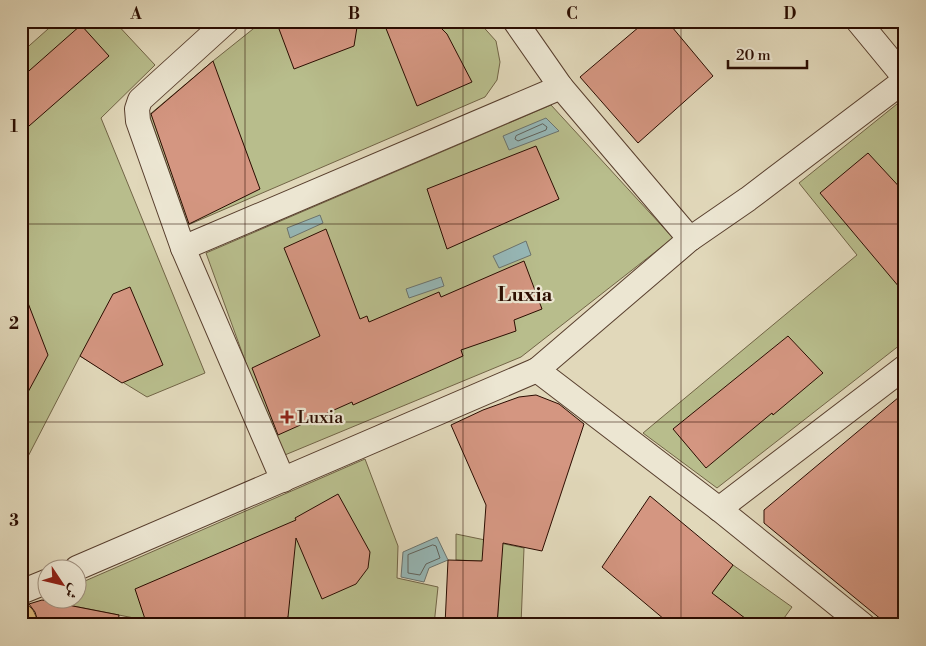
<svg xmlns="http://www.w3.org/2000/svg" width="926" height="646" font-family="'Libre Bodoni',Amiri,serif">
<rect width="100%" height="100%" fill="#e1d8ba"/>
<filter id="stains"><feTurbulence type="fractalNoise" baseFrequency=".004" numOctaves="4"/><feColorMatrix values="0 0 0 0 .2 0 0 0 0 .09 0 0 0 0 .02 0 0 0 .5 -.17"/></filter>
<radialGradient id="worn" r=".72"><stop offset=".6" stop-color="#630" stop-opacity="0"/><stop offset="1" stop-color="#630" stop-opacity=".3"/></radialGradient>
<g fill="#b8bd8c" stroke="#716446">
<path d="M57,21H114L155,65L101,118L205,373L147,397L80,356L21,470V53Z"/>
<path d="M263,21H478L496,41L500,62L497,80L485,97L188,225L149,115L213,61Z"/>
<path d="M897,104L905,114V341L717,488L643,433L857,255L799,183Z"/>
<path d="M551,105L673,238L521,357L280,457L206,253Z"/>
<path d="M365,459L398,546L397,578L438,587L434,625H139L134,618L43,600L47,597L78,598V584Z"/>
<path d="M456,534L524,548L521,625H497L501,562L456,560Z"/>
<path d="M733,565L792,607L779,625H687Z"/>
</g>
<g fill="#96b8b8" stroke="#6b736e">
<path d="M546,118L559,131L509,150L503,136Z"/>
<path d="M320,215L323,223L290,238L287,228Z"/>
<path d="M526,241L531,255L499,268L493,256Z"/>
<path d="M441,277L444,286L409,298L406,289Z"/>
<path d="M437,537L448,560L429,568L424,582L401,577L403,552Z"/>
</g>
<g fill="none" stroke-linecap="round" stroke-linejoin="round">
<g stroke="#60625c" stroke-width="1">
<path d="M543,124L547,127L546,130L518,141L515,139L516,136Z"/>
<path d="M433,545L436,546L440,558L426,564L420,575L408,573V555Z"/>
</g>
</g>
<g fill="#d49681" stroke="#2a0c00">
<path d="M276,21H358L354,46L294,69Z"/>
<path d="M383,21H434L447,34L472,82L417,106Z"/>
<path d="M646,21H667L713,76L638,143L580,77Z"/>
<path d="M81,25L109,56L21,133V78Z"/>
<path d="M213,61L260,189L189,224L151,114Z"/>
<path d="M536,146L559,199L447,249L427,189Z"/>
<path d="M868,153L905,193V294L820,193Z"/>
<path d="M326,229L360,319L367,316L369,322L439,292L441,297L524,261L542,309L514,320L516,331L461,350L463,356L353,405L352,402L278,435L252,368L320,336L284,248Z"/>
<path d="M130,287L163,365L122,383L80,356L113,294Z"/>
<path d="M23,290L48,355L21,405V291Z"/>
<path d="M788,336L823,373L773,415L772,413L706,468L673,429Z"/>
<path d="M905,392V625H888L764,523V510Z"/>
<path d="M536,395L559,404L584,424L542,551L503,543L497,625H445L448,560L482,561L486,505L451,425L483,410L519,397Z"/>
<path d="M338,494L370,552L368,568L356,584L322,599L296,538L288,617L269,625H147L135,589L296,520L295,518Z"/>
<path d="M650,496L733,565L712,593L754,625H671L602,567Z"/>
<path d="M42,600L119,615L118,625H39L35,612L29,604Z"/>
</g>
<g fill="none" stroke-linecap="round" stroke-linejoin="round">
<g stroke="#583f2e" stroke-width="26">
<g id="minor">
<path d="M227,21L140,100L137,109L138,121L183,248L283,480"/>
<path d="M515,21L561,87L690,239"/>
<path d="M858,21L905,78"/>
<path d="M183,248L561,87"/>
<path d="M537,370L719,509L863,625"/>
<path d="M719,509L905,367"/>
<path d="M77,568L537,370L690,239L748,199L905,80"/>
<path d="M21,592L48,581"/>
</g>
</g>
<g stroke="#2a0c00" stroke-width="29">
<path id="primary" d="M21,618L24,625"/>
</g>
<use href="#minor" stroke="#ece6d2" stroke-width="24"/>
<use href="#primary" stroke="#e0bc7d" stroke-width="28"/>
</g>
<path fill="none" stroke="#2a0c00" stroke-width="1" stroke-opacity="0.55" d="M245,21V625M463,21V625M681,21V625M21,224H905M21,422H905"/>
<path fill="#8f2418" stroke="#ece6d2" stroke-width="2" d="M284.5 409.5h5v5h5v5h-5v5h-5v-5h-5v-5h5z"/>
<g text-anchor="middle" stroke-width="4.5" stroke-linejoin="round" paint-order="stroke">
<g font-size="18" fill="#2a0c00" stroke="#ece6d2" text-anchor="start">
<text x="297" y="423">Luxia</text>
</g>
<g font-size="20" font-weight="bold" fill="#2a0c00" stroke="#ece6d2">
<text x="525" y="301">Luxia</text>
</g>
</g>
<rect width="926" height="646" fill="none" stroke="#e1d8ba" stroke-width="55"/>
<g transform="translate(62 584) rotate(125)"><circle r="24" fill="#ece6d2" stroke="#9e8f7e"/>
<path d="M0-4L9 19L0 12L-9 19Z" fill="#8f2418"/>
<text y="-8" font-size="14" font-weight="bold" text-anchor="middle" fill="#2a0c00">ش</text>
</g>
<path d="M728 60v8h79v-8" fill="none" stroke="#2a0c00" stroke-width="2.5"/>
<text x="736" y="60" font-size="15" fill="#2a0c00" stroke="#ece6d2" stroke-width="4" paint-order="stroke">20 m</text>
<rect x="28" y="28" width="870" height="590" fill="none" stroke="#2a0c00" stroke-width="2"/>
<g font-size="16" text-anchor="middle" font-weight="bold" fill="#2a0c00">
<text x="136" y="19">A</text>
<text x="354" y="19">B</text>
<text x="572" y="19">C</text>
<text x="790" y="19">D</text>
<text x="14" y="132">1</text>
<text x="14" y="329">2</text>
<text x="14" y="526">3</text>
</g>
<rect width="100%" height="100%" filter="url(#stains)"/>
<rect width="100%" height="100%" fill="url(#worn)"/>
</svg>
